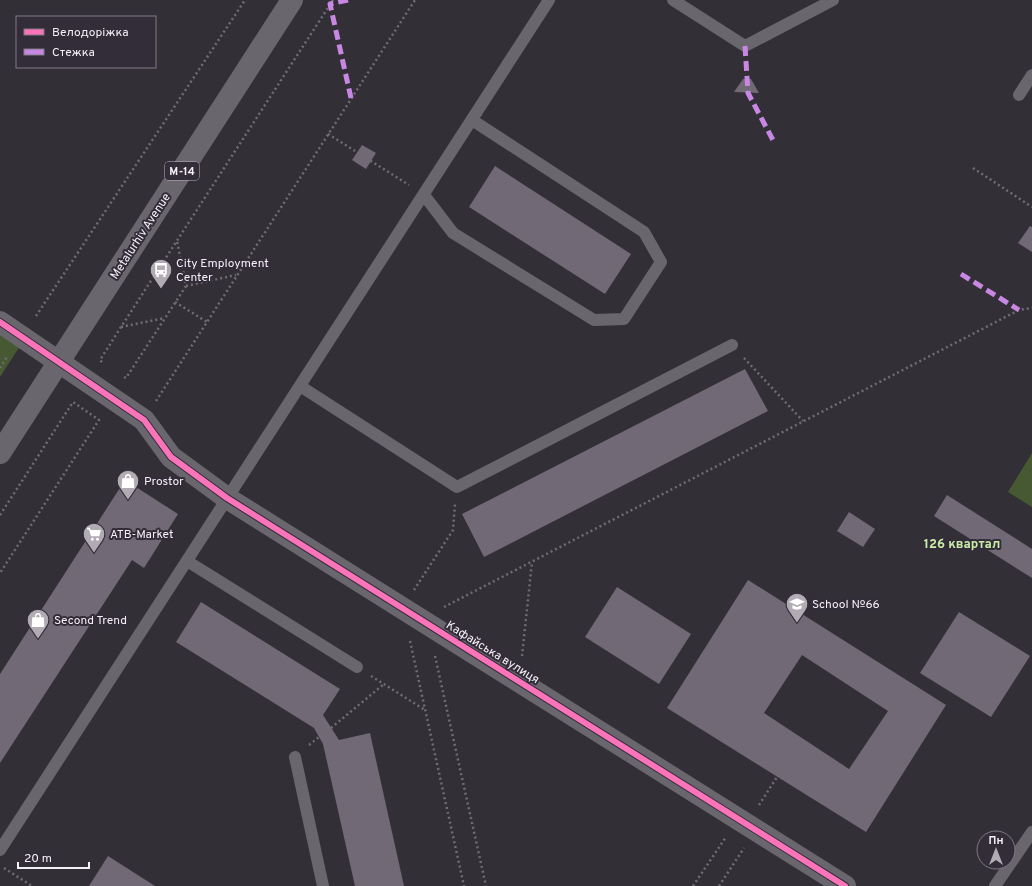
<svg xmlns="http://www.w3.org/2000/svg" width="1032" height="886" font-family="Overpass,sans-serif">
<rect width="100%" height="100%" fill="#332f36"/>
<g fill="#475932">
<path d="M0,329L22,343L0,377Z"/>
<path d="M1032,453V507L1008,492Z"/>
</g>
<g fill="#716976" fill-rule="evenodd">
<path d="M743,79H751L759,93L734,92Z"/>
<path d="M362,145L376,153L366,169L352,160Z"/>
<path d="M495,166L631,254L605,294L469,207Z"/>
<path d="M1030,226L1032,227V252L1018,243Z"/>
<path d="M745,369L768,411L484,557L462,514Z"/>
<path d="M125,480L178,514L144,568L132,560L0,763V674Z"/>
<path d="M947,495L1032,549V578L934,516Z"/>
<path d="M849,512L875,529L863,547L837,531Z"/>
<path d="M748,580L946,705L866,832L667,708ZM802,655L888,711L849,769L764,713Z"/>
<path d="M617,587L691,634L659,684L585,637Z"/>
<path d="M201,602L340,689L323,715L339,740L370,733L404,886H355L323,744L314,728L176,642Z"/>
<path d="M959,612L1030,656L991,717L920,673Z"/>
<path d="M108,856L155,886H89Z"/>
</g>
<g fill="none" stroke-linecap="round" stroke-linejoin="round">
<g stroke="#706d72" stroke-width="2.5" stroke-dasharray="2 3" stroke-linecap="butt">
<path d="M328,134L409,185"/>
<path d="M973,168L1032,207"/>
<path d="M186,286L236,275"/>
<path d="M175,302L207,322"/>
<path d="M36,316L245,0"/>
<path d="M121,327L165,318"/>
<path d="M744,358L803,421"/>
<path d="M102,362L100,360L121,327L333,0"/>
<path d="M0,368L7,357L6,356"/>
<path d="M124,377L126,378L186,286L177,241"/>
<path d="M156,401L415,0"/>
<path d="M0,515L73,402L99,420L0,573"/>
<path d="M414,590L453,530L455,504"/>
<path d="M444,607L1019,310L1032,308"/>
<path d="M410,641L464,886"/>
<path d="M435,656L486,886"/>
<path d="M522,656L532,562"/>
<path d="M371,676L425,710"/>
<path d="M331,728L384,684"/>
<path d="M309,745L319,737"/>
<path d="M759,805L777,777"/>
<path d="M4,868L32,886"/>
<path d="M693,886L726,837"/>
<path d="M719,886L744,848"/>
</g>
<g stroke="#6a666e" stroke-width="12">
<path d="M673,0L745,46L833,0"/>
<path d="M1019,95L1032,75"/>
<path d="M424,195L453,233L594,320L624,319L661,262L644,232L472,120"/>
<path d="M300,386L457,487L732,345"/>
<path d="M187,561L357,667"/>
<path d="M295,757L323,886"/>
<path d="M0,850L549,0"/>
<path d="M995,886L1032,832"/>
</g>
<path stroke="#6a666e" stroke-width="22" d="M0,322L144,420L171,457L227,498L845,886"/>
<path stroke="#6a666e" stroke-width="22" d="M0,453L292,0"/>
<g stroke="#c787e3" stroke-width="5" stroke-dasharray="10 5" stroke-linecap="butt">
<path d="M348,0L330,4L351,98"/>
<path d="M745,46L748,93L774,142"/>
<path d="M961,274L1019,310"/>
</g>
<g stroke="#332c39" stroke-width="8">
<path id="cycleway" d="M0,322L144,420L171,457L227,498L845,886"/>
</g>
<use href="#cycleway" stroke="#fb73b8" stroke-width="6"/>
</g>
<defs>
<g id="bus-pin" transform="scale(1.15)"><path d="M0 17L-7.5 6A9.5 9.5 0 1 1 7.5 6Z" fill="#b1acb4" stroke="#332c39"/><path d="M-5-6H5V4H4V6H2V4H-2V6H-4V4H-5ZM-3.5-4V0h7V-4ZM-3.5 1.2v1.5H-2V1.2ZM2 1.2v1.5H3.5V1.2Z" fill="#fff"/></g>
<g id="shop-pin" transform="scale(1.15)"><path d="M0 17L-7.5 6A9.5 9.5 0 1 1 7.5 6Z" fill="#b1acb4" stroke="#332c39"/><path d="M-5-2.5h2.3a2.7 3.5 0 0 1 5.4 0H5L5.5 6h-11ZM-1.5-2.5h3a1.5 2.3 0 0 0-3 0Z" fill="#fff"/></g>
<g id="supermarket-pin" transform="scale(1.15)"><path d="M0 17L-7.5 6A9.5 9.5 0 1 1 7.5 6Z" fill="#b1acb4" stroke="#332c39"/><path d="M-6-5.5h2.5l.6 2H6L4.5 2H-2.5L-4.4-4H-6ZM-1.5 3.2a1.3 1.3 0 1 0 .1 0ZM3 3.2a1.3 1.3 0 1 0 .1 0Z" fill="#fff"/></g>
<g id="school-pin" transform="scale(1.15)"><path d="M0 17L-7.5 6A9.5 9.5 0 1 1 7.5 6Z" fill="#b1acb4" stroke="#332c39"/><path d="M0-5L7-2L0 1L-7-2ZM-4 1L0 2.5L4 1V4Q0 6-4 4Z" fill="#fff"/></g>
</defs>
<g fill-rule="evenodd">
<use href="#bus-pin" x="161" y="270"/>
<use href="#shop-pin" x="128" y="481"/>
<use href="#supermarket-pin" x="94" y="534"/>
<use href="#school-pin" x="797" y="604"/>
<use href="#shop-pin" x="38" y="620"/>
</g>
<g text-anchor="middle" stroke-width="4" stroke-linejoin="round" paint-order="stroke">
<rect fill="#332c39" stroke="#bbb5bf" stroke-width="1" x="165" y="162" width="34" height="18" rx="3"/>
<g font-size="11" font-weight="bold" fill="#f5f0f8">
<text x="182" y="175">М-14</text>
</g>
<g font-size="12" fill="#f5f0f8" stroke="#332c39">
<text transform="translate(140 236) rotate(-57)" y="4">Metalurhiv Avenue</text>
<text transform="translate(493 652) rotate(32)" y="4">Кафайська вулиця</text>
</g>
<g font-size="12" fill="#f5f0f8" stroke="#332c39" text-anchor="start">
<text x="176" y="267">City Employment<tspan x="176" dy="14">Center</tspan></text>
<text x="144" y="485">Prostor</text>
<text x="110" y="538">ATB-Market</text>
<text x="812" y="608">School №66</text>
<text x="54" y="624">Second Trend</text>
</g>
<g font-size="13" font-weight="bold" fill="#c9eca6" stroke="#332c39">
<text x="962" y="548">126 квартал</text>
</g>
</g>
<rect x="16" y="16" width="140" height="52" fill="#332c39" stroke="#817a85"/>
<rect x="24" y="29" width="20" height="6" fill="#fb73b8" stroke="#817a85"/>
<text x="52" y="36" font-size="12" fill="#f5f0f8">Велодоріжка</text>
<rect x="24" y="49" width="20" height="6" fill="#c787e3" stroke="#817a85"/>
<text x="52" y="56" font-size="12" fill="#f5f0f8">Стежка</text>
<g transform="translate(996 850)"><circle r="19" fill="#332c39" stroke="#817a85"/>
<path d="M0-3L7 15L0 10L-7 15Z" fill="#b1acb4"/>
<text y="-6" font-size="11" font-weight="bold" text-anchor="middle" fill="#f5f0f8">Пн</text>
</g>
<path d="M18 862v6h71v-6" fill="none" stroke="#f5f0f8" stroke-width="2"/>
<text x="24" y="862" font-size="12" fill="#f5f0f8" stroke="#332c39" stroke-width="3" paint-order="stroke">20 m</text>
</svg>
